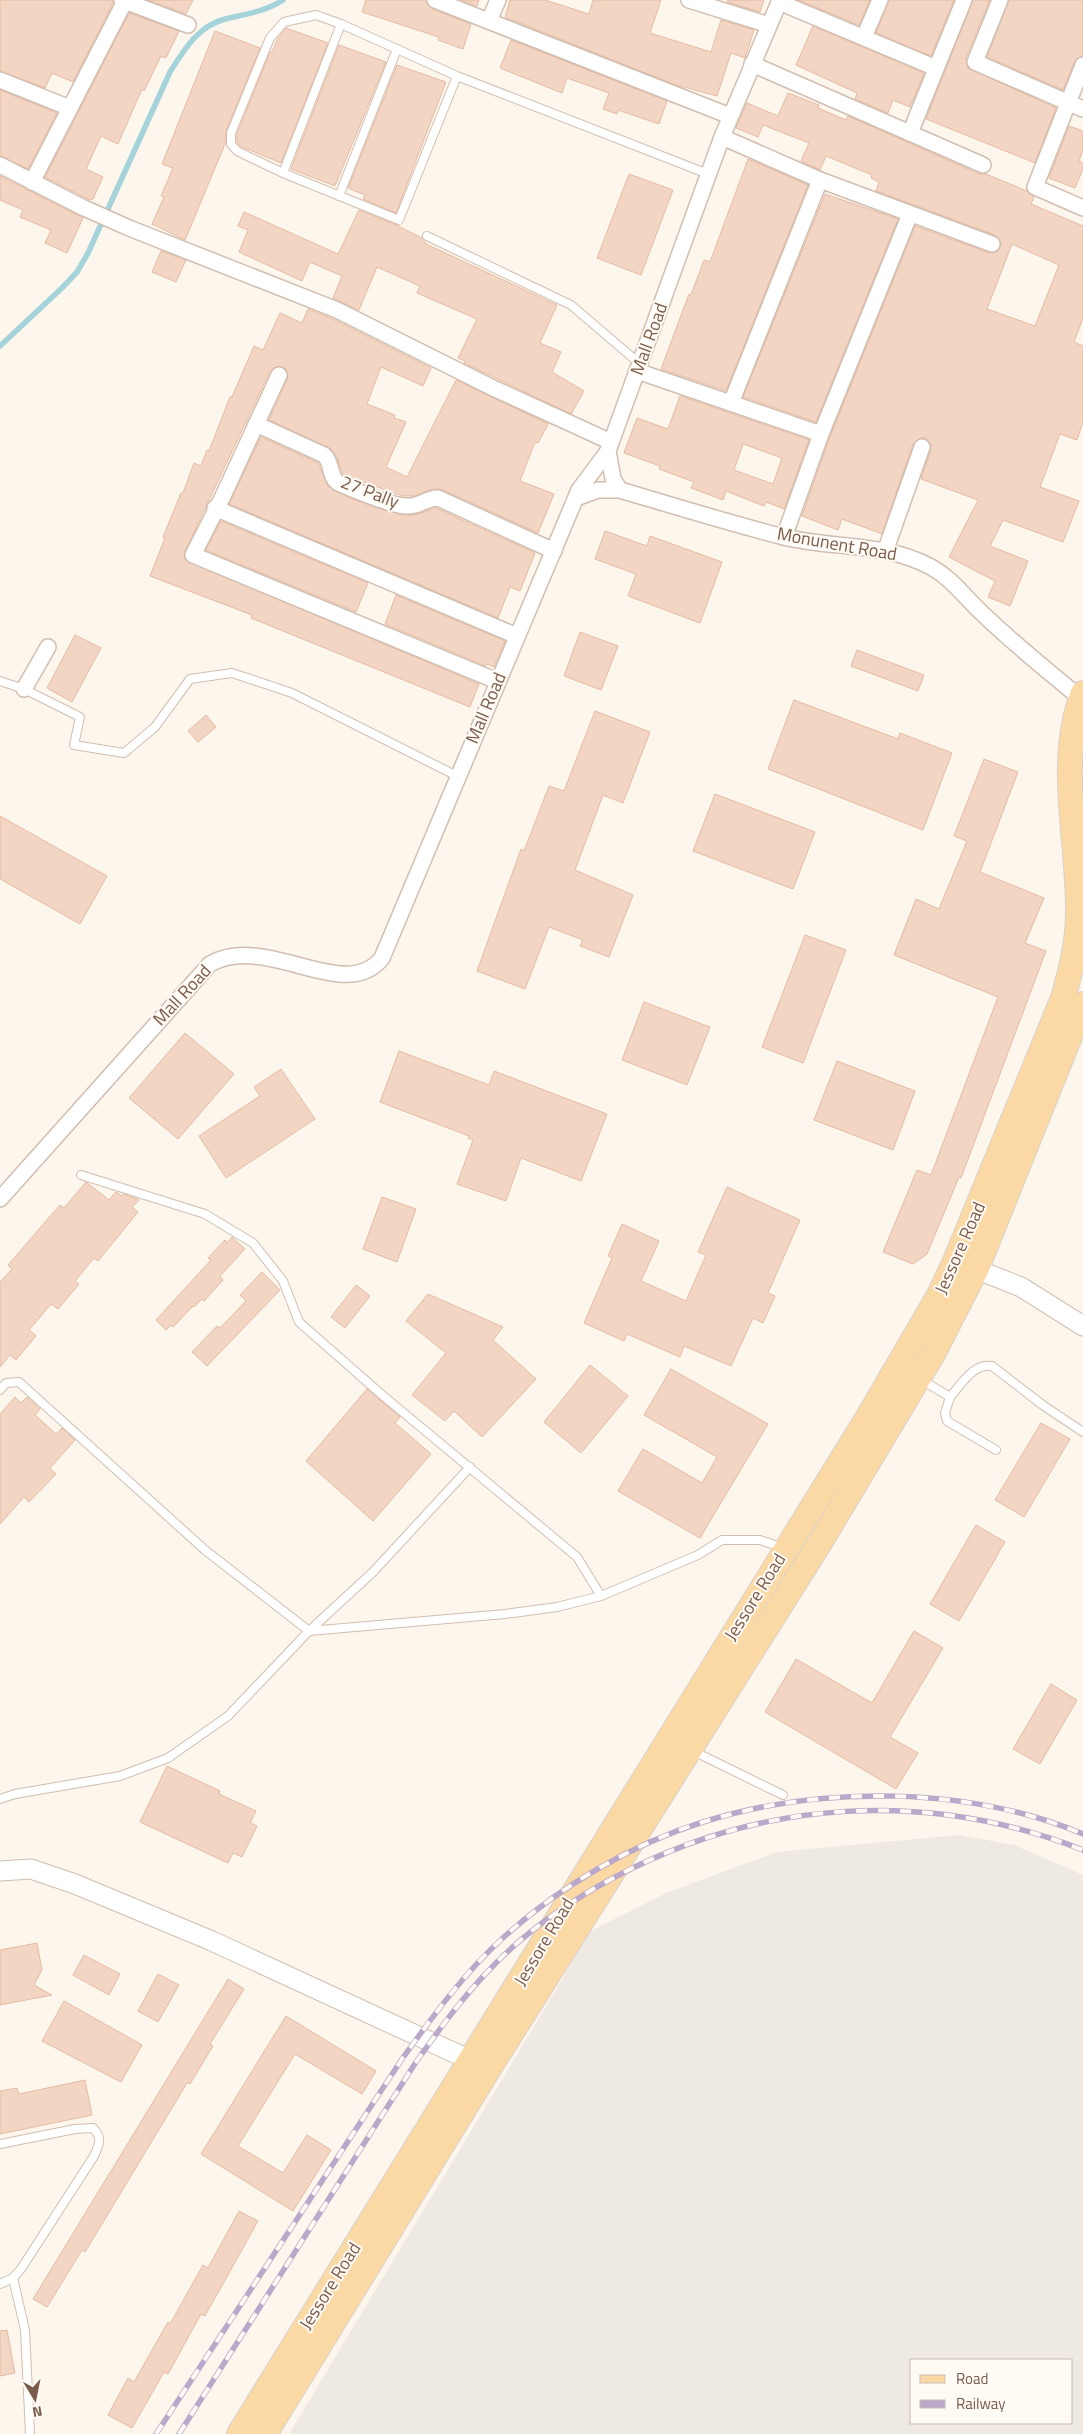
<svg xmlns="http://www.w3.org/2000/svg" width="1083" height="2434" font-family="'Titillium Web',sans-serif">
<rect width="100%" height="100%" fill="#fdf6ec"/>
<path fill="#efe9e4" fill-rule="evenodd" d="M959,1835L1014,1845L1083,1875V2434H289L563,1978L585,1934L666,1893L777,1852ZM912,2360H1072V2423H912Z"/>
<g fill="none" stroke-linecap="round" stroke-linejoin="round">
<path stroke="#a5d3da" stroke-width="5.5" d="M0,346L63,287L77,272L88,253L170,72C184,50 198,26 225,19C245,14 265,12 283,0"/>
</g>
<g fill="#f3d5c3" stroke="#e6bba3" fill-rule="evenodd">
<path d="M0,0H113V3L73,82L52,73L45,88L0,71Z"/>
<path d="M148,0H193L186,14Z"/>
<path d="M366,0H426L432,9L471,24L463,49L438,40L439,37L362,12Z"/>
<path d="M461,0H479L477,6Z"/>
<path d="M510,0H545L589,14L593,0H661L650,33L711,52L721,20L754,30L745,58L731,53L717,96L673,84L505,17Z"/>
<path d="M728,0H764L760,12L727,2Z"/>
<path d="M798,0H870L859,25Z"/>
<path d="M889,0H954L931,56L876,33Z"/>
<path d="M973,0H990L966,58L968,68L1056,108L1035,163L926,119Z"/>
<path d="M1009,0H1083V56L1075,61L1063,90L987,57Z"/>
<path d="M129,13L179,31L166,58L161,56L144,91L142,89L118,144L101,136L86,169L103,177L93,199L90,200L45,177Z"/>
<path d="M813,26L924,73L910,107L893,100L888,113L855,99L857,93L796,65Z"/>
<path d="M286,28L328,43L281,163L240,146L237,142V134L270,52H272L278,38Z"/>
<path d="M215,31L260,48L226,131L225,144L185,240L152,224L164,197L161,196L173,168L162,164Z"/>
<path d="M511,40L667,101L659,124L618,110L617,114L603,109L609,93L567,78L562,93L500,68Z"/>
<path d="M339,45L386,62L335,186L291,169Z"/>
<path d="M397,65L446,82L396,213L363,199L365,195L348,188Z"/>
<path d="M0,90L57,113L28,169L0,156Z"/>
<path d="M788,93L819,105L818,108L846,120L848,116L979,174H986L1027,191L1034,197L1031,204L1083,226V318L1074,342L1083,346V422L1077,440L1060,434L1040,487L1079,501L1063,542L1003,520L990,546L1028,561L1010,606L988,597L995,581L949,557L978,500L921,479L931,450V445L926,438H920L913,444L882,534L842,519L838,530L802,516L830,437L915,226L989,253L998,251L1001,243L995,235L876,191L879,182L871,178L872,175L826,156L820,170L801,161L809,143L763,125L758,137L736,128L747,103L778,116ZM1012,244L1059,265L1035,326L987,309Z"/>
<path d="M1069,126L1083,131V150L1079,161L1083,163V169L1075,188L1049,178Z"/>
<path d="M748,159L808,185L726,391L661,369L689,294L691,295L704,260L710,262Z"/>
<path d="M629,174L673,190L641,275L597,258Z"/>
<path d="M0,176L83,218L67,253L45,243L51,230L20,217L23,210L0,200Z"/>
<path d="M825,194L898,219L816,422L743,397Z"/>
<path d="M359,210L392,223L422,238L426,244L557,305L540,343L561,352L552,372L584,391L571,414L464,363L465,361L458,358L477,319L417,293L420,286L377,267L359,310L333,298L342,276L310,262L302,281L239,252L248,230L238,226L244,212L338,254Z"/>
<path d="M161,251L186,260L176,282L152,272Z"/>
<path d="M308,309L333,319L431,368L423,386L381,367L367,404L395,415L394,418L406,422L386,467L407,477L456,380L548,424L538,443L535,442L520,481L554,494L538,533L441,489H432L414,496H403L343,475L337,457L331,449L269,420L288,378L286,369L279,366L270,371L185,551V560L479,684L470,707L251,618L252,615L150,576L165,538L163,537L181,493H183L194,463L201,466L207,450L209,451L230,397H232L254,346L263,350L280,313L302,323Z"/>
<path d="M680,396L809,440L784,509L766,502L764,506L726,491L723,500L691,488L694,482L659,469L660,466L624,453L637,418L668,429ZM743,444L782,458L773,484L734,470Z"/>
<path d="M261,437L318,463L328,486L350,498L401,515H415L436,508L535,553L520,591L510,587L498,618L229,504Z"/>
<path d="M221,521L368,583L356,612L206,550Z"/>
<path d="M605,531L647,546L650,536L722,562L700,623L628,596L636,574L595,559Z"/>
<path d="M396,595L505,641L494,667L487,664L486,666L385,624Z"/>
<path d="M580,632L618,646L601,690L564,676Z"/>
<path d="M75,635L101,648L72,702L47,688Z"/>
<path d="M857,650L924,675L918,691L851,666Z"/>
<path d="M794,700L898,739L900,733L952,753L923,830L768,769Z"/>
<path d="M595,711L650,732L623,803L603,795L575,870L633,895L609,957L580,946L583,940L549,927L525,989L477,971L521,849L524,851L549,786L564,791Z"/>
<path d="M206,715L216,727L198,742L188,731Z"/>
<path d="M984,759L1018,772L980,872L1044,898L1025,943L1046,951L961,1178L959,1177L927,1254L913,1264L883,1252L917,1170L931,1175L998,997L894,955L916,899L939,909L967,841L954,836Z"/>
<path d="M715,794L815,832L793,889L693,851Z"/>
<path d="M0,816L107,876L80,924L0,879Z"/>
<path d="M805,935L846,950L803,1063L762,1047Z"/>
<path d="M644,1002L710,1027L687,1085L622,1060Z"/>
<path d="M185,1033L234,1074L178,1139L129,1098Z"/>
<path d="M399,1051L489,1085L494,1071L607,1114L581,1181L521,1158L506,1201L457,1184L473,1140L468,1138L469,1136L380,1102Z"/>
<path d="M837,1061L915,1091L893,1150L814,1120Z"/>
<path d="M281,1069L315,1119L226,1178L199,1136L260,1096L254,1087Z"/>
<path d="M86,1182L109,1200L116,1192L122,1196L124,1194L137,1199L139,1200L132,1207L138,1212L98,1261L94,1258L75,1281L79,1284L58,1309L51,1304L29,1330L36,1336L16,1360L10,1355L0,1367V1282L12,1269L8,1265L60,1205L64,1208Z"/>
<path d="M727,1187L800,1220L768,1293L775,1296L763,1323L753,1318L731,1366L684,1346L680,1357L627,1334L624,1341L584,1323L612,1258L608,1256L622,1224L659,1241L641,1281L686,1301L706,1255L698,1252Z"/>
<path d="M382,1197L416,1209L397,1262L363,1249Z"/>
<path d="M232,1237L245,1249L220,1276L223,1280L204,1301L202,1299L194,1307L193,1306L173,1327L171,1325L166,1330L156,1320L211,1260L208,1258L225,1240L227,1243Z"/>
<path d="M262,1272L280,1290L207,1366L192,1352L217,1326L220,1328L246,1301L240,1295Z"/>
<path d="M356,1285L370,1296L345,1328L331,1317Z"/>
<path d="M428,1294L503,1327L493,1340L536,1379L482,1437L454,1411L445,1421L412,1395L446,1353L406,1321Z"/>
<path d="M590,1365L628,1396L581,1453L544,1422Z"/>
<path d="M671,1369L768,1424L700,1538L618,1491L643,1449L702,1483L717,1457L644,1415Z"/>
<path d="M367,1389L400,1417L395,1423L431,1454L373,1521L306,1461Z"/>
<path d="M15,1397L21,1403L27,1397L40,1409L35,1415L56,1434L62,1428L75,1440L50,1468L56,1474L29,1502L24,1497L0,1524V1414Z"/>
<path d="M1041,1423L1070,1439L1024,1517L995,1500Z"/>
<path d="M976,1525L1005,1542L959,1621L930,1604Z"/>
<path d="M914,1631L943,1648L890,1737L918,1753L896,1789L765,1712L796,1659L872,1703Z"/>
<path d="M1051,1684L1077,1700L1040,1764L1013,1749Z"/>
<path d="M167,1766L220,1791L219,1794L256,1811L250,1823L257,1826L242,1857L233,1853L228,1863L140,1822Z"/>
<path d="M37,1943L42,1970L34,1985L52,1995L0,2005V1950Z"/>
<path d="M84,1955L120,1974L109,1995L73,1975Z"/>
<path d="M158,1974L179,1985L158,2022L138,2011Z"/>
<path d="M228,1979L244,1989L210,2044L213,2046L190,2084L187,2083L85,2252L82,2250L47,2307L33,2299Z"/>
<path d="M64,2001L142,2045L121,2082L42,2041Z"/>
<path d="M286,2016L376,2071L362,2094L295,2054L238,2146L283,2173L307,2135L331,2150L293,2211L201,2154Z"/>
<path d="M85,2080L92,2115L0,2134V2091L17,2088L19,2094Z"/>
<path d="M239,2211L258,2221L205,2316L201,2314L168,2374L164,2372L132,2428L108,2415L128,2378L134,2382L168,2322L170,2324L203,2265L208,2268Z"/>
<path d="M7,2330L15,2373L0,2376V2331Z"/>
</g>
<g fill="none" stroke-linecap="round" stroke-linejoin="round">
<g stroke="#d1beb0" stroke-width="10">
<g id="service">
<path d="M457,76L399,220L283,173L237,151L231,144V133L270,38L284,22L316,15L341,24L457,76L708,174"/>
<path d="M283,173L341,24"/>
<path d="M339,196L397,49"/>
<path d="M427,236L571,305L640,364"/>
<path d="M0,681L24,689L80,717L74,745L124,753L155,727L190,679L232,673L292,693L457,776"/>
<path d="M81,1175L205,1214L253,1243L283,1281L299,1322L381,1394L577,1557L601,1596L698,1555L722,1540H760L784,1548"/>
<path d="M920,1379L950,1397C962,1384 973,1363 992,1366L1044,1406L1083,1432"/>
<path d="M0,1390L6,1383L19,1382L205,1550L309,1631L505,1614L557,1607L601,1596"/>
<path d="M950,1397L945,1413L947,1421L996,1450"/>
<path d="M693,1751L783,1795"/>
<path d="M0,1799L15,1794L120,1776L168,1758L228,1716L309,1631L373,1572L470,1467"/>
<path d="M0,2144L75,2129L93,2128C103,2138 99,2145 94,2156L21,2269L13,2278L0,2284"/>
<path d="M13,2278L25,2330L30,2434"/>
</g>
</g>
<g stroke="#d1beb0" stroke-width="18">
<g id="minor">
<path d="M122,0L188,25"/>
<path d="M435,0L730,116"/>
<path d="M689,0L769,25"/>
<path d="M1000,0L975,62L1083,109"/>
<path d="M779,2L936,68"/>
<path d="M489,21L498,0"/>
<path d="M864,37L880,0"/>
<path d="M752,64L983,165"/>
<path d="M1083,65L1035,187L1083,208"/>
<path d="M0,80L70,108"/>
<path d="M910,133L964,0"/>
<path d="M722,137L820,180L992,244"/>
<path d="M0,165L82,207L129,228L337,310L493,388L611,442"/>
<path d="M32,182L125,1"/>
<path d="M637,371L821,434"/>
<path d="M279,375L223,496L193,555L497,681"/>
<path d="M731,403L820,180"/>
<path d="M256,424L324,455C333,463 328,475 338,483C354,490 393,507 409,506C420,506 427,498 438,498L554,551"/>
<path d="M608,451L613,479L620,490"/>
<path d="M576,498L598,490H620C674,506 729,523 784,537C833,549 885,542 931,567C953,579 966,599 984,615C1012,642 1043,667 1073,692L1083,699"/>
<path d="M215,508L517,636"/>
<path d="M784,537L821,434L910,214"/>
<path d="M886,549L922,447"/>
<path d="M24,689L48,647"/>
<path d="M0,1199L210,964C267,932 345,1005 382,958L579,490L608,451L722,137L780,0"/>
</g>
</g>
<g stroke="#d1beb0" stroke-width="21">
<g id="tertiary">
<path d="M963,1264L1021,1287L1083,1326"/>
<path d="M0,1871L31,1869L75,1884L212,1941L470,2060L480,2067"/>
</g>
</g>
<g stroke="#dad1cd" stroke-width="26">
<g id="primary">
<path d="M239,2434L868,1417L939,1295L955,1261L1063,998C1071,970 1078,942 1078,912C1079,841 1056,762 1083,693"/>
<path d="M265,2434L487,2072L821,1541L933,1354L977,1268L1083,1004"/>
</g>
</g>
<use href="#service" stroke="#fff" stroke-width="8"/>
<use href="#minor" stroke="#fff" stroke-width="15"/>
<use href="#tertiary" stroke="#fff" stroke-width="19"/>
<use href="#primary" stroke="#fbd9a5" stroke-width="24"/>
<g stroke="#b9a8c9" stroke-width="5.5">
<g id="rail">
<path d="M156,2434L402,2059C433,2016 464,1973 504,1937C559,1887 632,1844 703,1822C821,1785 968,1786 1083,1834"/>
<path d="M179,2434L416,2062C441,2027 465,1994 495,1964C529,1929 572,1900 615,1877C762,1799 928,1789 1083,1850"/>
</g>
</g>
<use href="#rail" stroke="#fffaf3" stroke-width="4" stroke-dasharray="11" stroke-linecap="butt"/>
</g>
<g text-anchor="middle" stroke-width="4" stroke-linejoin="round" paint-order="stroke">
<g font-size="18" fill="#7a5c4d" stroke="#fffaf3">
<text transform="translate(649 339) rotate(-70)" y="6">Mall Road</text>
<text transform="translate(370 492) rotate(21)" y="6">27 Pally</text>
<text transform="translate(837 544) rotate(10)" y="6">Monunent Road</text>
<text transform="translate(486 708) rotate(-67)" y="6">Mall Road</text>
<text transform="translate(182 995) rotate(-47)" y="6">Mall Road</text>
<text transform="translate(960 1248) rotate(-66)" y="6">Jessore Road</text>
<text transform="translate(755 1597) rotate(-58)" y="6">Jessore Road</text>
<text transform="translate(544 1942) rotate(-59)" y="6">Jessore Road</text>
<text transform="translate(330 2286) rotate(-58)" y="6">Jessore Road</text>
</g>
</g>
<rect x="910" y="2359" width="162" height="65" fill="#fffaf3" stroke="#cabbb1"/>
<rect x="920" y="2375" width="25" height="8" fill="#fbd9a5" stroke="#cabbb1"/>
<text x="956" y="2384" font-size="15" fill="#7a5c4d">Road</text>
<rect x="920" y="2400" width="25" height="8" fill="#b9a8c9" stroke="#cabbb1"/>
<text x="956" y="2409" font-size="15" fill="#7a5c4d">Railway</text>
<g transform="translate(35 2399) rotate(170)" stroke="#fffaf3" stroke-width="4" paint-order="stroke">
<path d="M0-4L9 19L0 12L-9 19Z" fill="#7a5c4d"/>
<text y="-8" font-size="14" font-weight="bold" text-anchor="middle" fill="#7a5c4d">N</text>
</g>
</svg>
